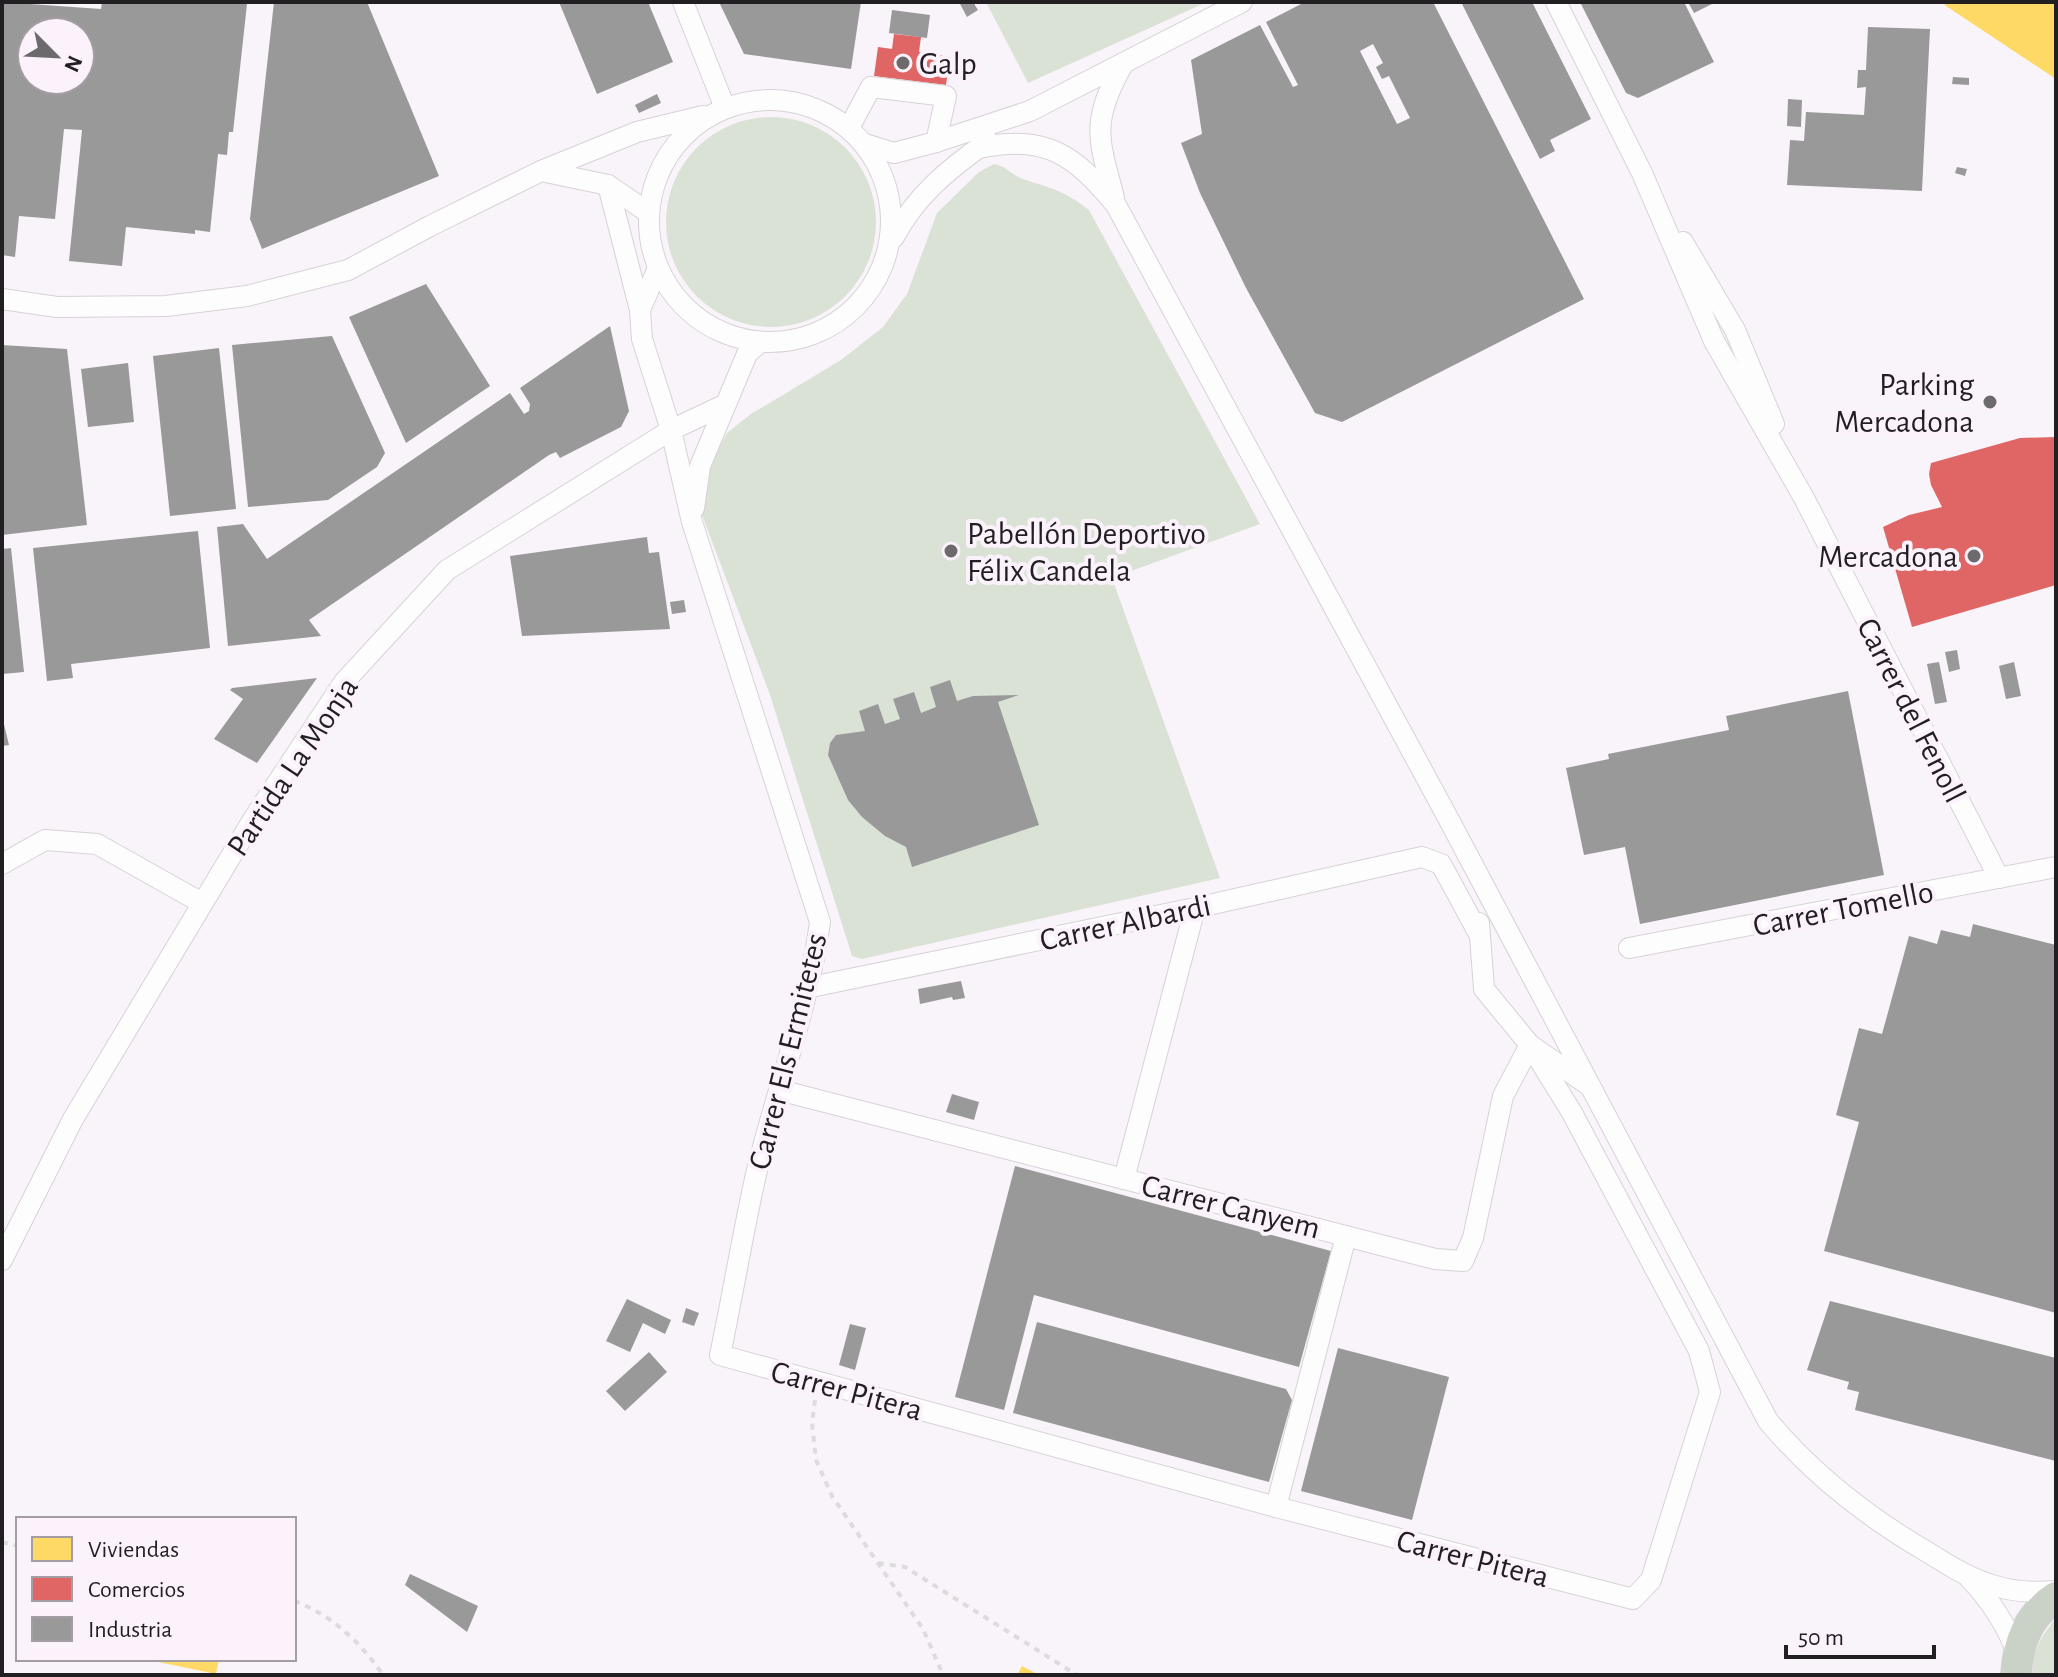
<svg xmlns="http://www.w3.org/2000/svg" width="2058" height="1677" font-family="'Alegreya Sans',sans-serif">
<rect width="100%" height="100%" fill="#f9f4f9"/>
<g fill="#dae2d6">
<path d="M986,2H1207L1028,83Z"/>
<circle cx="771" cy="222" r="105"/>
<path d="M994,164C1006,166 1012,175 1023,179C1053,189 1063,190 1089,210L1260,524L1112,578L1220,878L862,959L852,956L770,695L702,515L710,465L727,433L751,414L841,360L883,327L907,294L937,213L979,172Z"/>
<path d="M2056,1618V1675H2033C2031,1652 2042,1635 2056,1618Z"/>
</g>
<g fill="#ffd966">
<path d="M1943,2H2056V79L1946,6Z"/>
<path d="M144,1659H219L216,1674Z"/>
<path d="M1022,1666L1039,1675H1017Z"/>
</g>
<g fill="#e06666">
<path d="M894,34L921,37L919,52L950,57L946,85L874,76L878,47L892,49Z"/>
<path d="M2056,437V585L1912,627L1883,527L1909,515L1942,507L1931,485L1929,474L1931,463L2020,438Z"/>
</g>
<g fill="#999" fill-rule="evenodd">
<path d="M2,2L101,9L102,2L247,4L233,132H229L227,155L218,154L210,232L195,230V234L126,227L122,266L69,261L82,130L64,129L55,219L19,216L15,257L2,255ZM32,32H80V80H32Z"/>
<path d="M274,2H367L439,176L262,249L250,219Z"/>
<path d="M559,2H648L673,62L597,94Z"/>
<path d="M719,2H861L851,69L744,54Z"/>
<path d="M959,2H973L978,10L967,17Z"/>
<path d="M1305,2H1433L1584,299L1342,422L1315,413L1246,288L1200,193L1181,143L1202,134L1191,60L1260,25L1293,87L1298,85L1266,22ZM1373,44L1383,63L1376,67L1382,79L1389,76L1410,118L1397,124L1360,51Z"/>
<path d="M1461,2H1532L1591,119L1550,140L1555,151L1540,159Z"/>
<path d="M1580,2H1684L1714,62L1638,98L1626,93Z"/>
<path d="M1688,2H1716L1694,13Z"/>
<path d="M892,10L930,15L927,38L889,33Z"/>
<path d="M1868,27L1930,29L1922,191L1787,185L1790,140L1804,141L1806,112L1864,115L1866,87L1857,88L1858,70H1866Z"/>
<path d="M1953,77L1969,78V85L1952,84Z"/>
<path d="M657,94L661,103L639,113L635,105Z"/>
<path d="M1788,99L1802,100L1801,127L1787,126Z"/>
<path d="M1957,167L1967,169L1965,176L1955,173Z"/>
<path d="M426,284L490,386L406,443L349,317Z"/>
<path d="M610,326L629,411L621,427L560,458L556,452L549,455L309,620L321,636L228,646L217,527L243,524L267,559L510,393L524,414L529,411L530,404L520,388Z"/>
<path d="M332,336L385,453L377,467L328,500L248,507L232,345Z"/>
<path d="M2,345L67,349L87,525L2,535Z"/>
<path d="M219,348L236,509L170,516L153,356Z"/>
<path d="M128,363L134,422L88,427L81,369Z"/>
<path d="M198,531L210,648L71,664L73,678L47,681L33,548Z"/>
<path d="M647,537L649,553L659,552L670,629L522,636L510,556Z"/>
<path d="M11,548L24,672L2,674V549Z"/>
<path d="M684,600L686,612L672,614L670,602Z"/>
<path d="M1957,650L1960,669L1949,672L1945,652Z"/>
<path d="M1939,662L1947,702L1935,704L1927,664Z"/>
<path d="M2014,662L2021,696L2006,699L1999,666Z"/>
<path d="M317,678L257,763L214,739L243,699L230,690L232,688Z"/>
<path d="M950,680L957,701L973,696L1019,695L998,702L1039,825L912,867L906,847L885,836L862,817L848,800L828,755L830,743L836,735L865,731L859,711L878,704L885,724L900,719L893,699L914,692L921,713L936,707L930,687Z"/>
<path d="M1848,691L1884,875L1640,924L1625,847L1584,855L1566,768L1609,759L1608,754L1729,730L1726,716Z"/>
<path d="M2,716L9,745L2,746Z"/>
<path d="M1973,924L2056,945V1313L1824,1251L1859,1122L1836,1115L1859,1028L1882,1034L1909,936L1937,944L1941,930L1970,937Z"/>
<path d="M961,981L965,998L953,1000L952,997L920,1004L918,989Z"/>
<path d="M952,1094L979,1102L974,1120L946,1112Z"/>
<path d="M1015,1166L1331,1251L1299,1367L1034,1295L1004,1410L955,1397Z"/>
<path d="M627,1299L671,1320L665,1334L643,1323L630,1352L606,1341Z"/>
<path d="M1830,1301L2056,1358V1461L1855,1410L1859,1392L1847,1389L1849,1382L1807,1370Z"/>
<path d="M686,1308L699,1313L694,1326L682,1322Z"/>
<path d="M1037,1322L1286,1389L1292,1400L1269,1482L1013,1413Z"/>
<path d="M850,1324L866,1328L855,1370L839,1365Z"/>
<path d="M1338,1348L1449,1377L1412,1520L1301,1491Z"/>
<path d="M649,1352L667,1372L625,1411L606,1391Z"/>
<path d="M410,1574L478,1606L467,1632L405,1585Z"/>
</g>
<g fill="none" stroke-linecap="round" stroke-linejoin="round">
<g stroke="#d6d2d6" stroke-width="22">
<g id="minor">
<path d="M683,2L725,108"/>
<path d="M1556,2L1642,173L1714,341L1804,498L1999,878"/>
<circle cx="770" cy="221" r="121"/>
<path d="M849,128L871,87L946,96L936,142"/>
<path d="M865,144L894,153L936,142L1030,111L1242,2"/>
<path d="M979,148C1047,134 1074,155 1116,205L1448,818L1768,1421C1813,1475 1867,1517 1929,1553C1948,1565 1967,1577 1989,1584C2011,1592 2033,1593 2056,1591"/>
<path d="M541,171L608,185L649,213"/>
<path d="M608,185L640,310"/>
<path d="M1114,197C1098,138 1091,122 1122,66"/>
<path d="M894,237C917,194 949,169 988,141"/>
<path d="M1683,242L1735,330L1774,424"/>
<path d="M658,268L640,310L642,339L671,430L692,522L820,922C809,1006 777,1088 757,1170C743,1231 733,1294 720,1355L1276,1507L1633,1599L1651,1580L1710,1392L1699,1351L1571,1111L1530,1045L1503,1096L1473,1238L1463,1261L1435,1259L779,1090"/>
<path d="M2,299L57,307L166,306L247,296L348,270L430,226L541,171L637,132L703,116"/>
<path d="M694,508L700,466L747,354L759,343"/>
<path d="M2,864L45,840L97,844L202,903"/>
<path d="M1479,923L1484,989L1530,1045L1587,1084"/>
<path d="M1629,948L2056,867"/>
<path d="M806,988L1195,908L1422,857L1441,864L1479,934"/>
<path d="M1124,1179L1195,908"/>
<path d="M2,1260L73,1119L254,818L344,682L447,570L671,430L724,405"/>
<path d="M1276,1507L1346,1236"/>
<path d="M1970,1579C1992,1602 2006,1624 2017,1653"/>
</g>
</g>
<g stroke="#d5d3d5" stroke-width="32">
<path id="highway" d="M2016,1675C2018,1642 2028,1616 2056,1597"/>
</g>
<g stroke="#dddbdd" stroke-width="4" stroke-dasharray="6 6" stroke-linecap="butt">
<path d="M815,1400L812,1423L816,1460L832,1496L923,1629L943,1675"/>
<path d="M2,1542L18,1546"/>
<path d="M878,1563L905,1567L1077,1675"/>
<path d="M294,1601C331,1614 361,1643 383,1675"/>
</g>
<use href="#minor" stroke="#fefdfe" stroke-width="20"/>
<use href="#highway" stroke="#cad1c6" stroke-width="30"/>
</g>
<g fill="#6d6a6d" stroke="#fbf2fb" stroke-width="3">
<circle cx="903" cy="63" r="8"/>
<circle cx="1990" cy="402" r="8"/>
<circle cx="951" cy="551" r="8"/>
<circle cx="1974" cy="556" r="8"/>
</g>
<g text-anchor="middle" stroke-width="8" stroke-linejoin="round" paint-order="stroke">
<g font-size="32" fill="#221f22" stroke="#fbf2fb" text-anchor="start">
<text x="919" y="74">Galp</text>
<text x="1974" y="395" text-anchor="end">Parking<tspan x="1974" dy="37">Mercadona</tspan></text>
<text x="967" y="544">Pabellón Deportivo<tspan x="967" dy="37">Félix Candela</tspan></text>
<text x="1958" y="567" text-anchor="end">Mercadona</text>
</g>
<g font-size="32" fill="#221f22" stroke="#fbf2fb">
<text transform="translate(1912 710) rotate(63)" y="11">Carrer del Fenoll</text>
<text transform="translate(292 766) rotate(-56)" y="11">Partida La Monja</text>
<text transform="translate(1843 908) rotate(-11)" y="11">Carrer Tomello</text>
<text transform="translate(1125 922) rotate(-12)" y="11">Carrer Albardi</text>
<text transform="translate(787 1051) rotate(-76)" y="11">Carrer Els Ermitetes</text>
<text transform="translate(1231 1206) rotate(14)" y="11">Carrer Canyem</text>
<text transform="translate(847 1390) rotate(15)" y="11">Carrer Pitera</text>
<text transform="translate(1473 1558) rotate(14)" y="11">Carrer Pitera</text>
</g>
</g>
<rect width="2058" height="1677" fill="none" stroke="#221f22" stroke-width="8"/>
<rect x="16" y="1517" width="280" height="144" fill="#fbf2fb" stroke="#a49ea4" stroke-width="2"/>
<rect x="32" y="1537" width="40" height="24" fill="#ffd966" stroke="#a49ea4" stroke-width="2"/>
<text x="88" y="1557" font-size="24" fill="#221f22">Viviendas</text>
<rect x="32" y="1577" width="40" height="24" fill="#e06666" stroke="#a49ea4" stroke-width="2"/>
<text x="88" y="1597" font-size="24" fill="#221f22">Comercios</text>
<rect x="32" y="1617" width="40" height="24" fill="#999999" stroke="#a49ea4" stroke-width="2"/>
<text x="88" y="1637" font-size="24" fill="#221f22">Industria</text>
<g transform="translate(56 56) rotate(114)"><circle r="38" fill="#fbf2fb" stroke="#a49ea4" stroke-width="2"/>
<path d="M0-6L14 30L0 20L-14 30Z" fill="#6d6a6d"/>
<text y="-12" font-size="22" font-weight="bold" text-anchor="middle" fill="#221f22">N</text>
</g>
<path d="M1786 1645v12h148v-12" fill="none" stroke="#221f22" stroke-width="4"/>
<text x="1798" y="1645" font-size="24" fill="#221f22" stroke="#fbf2fb" stroke-width="6" paint-order="stroke">50 m</text>
</svg>
